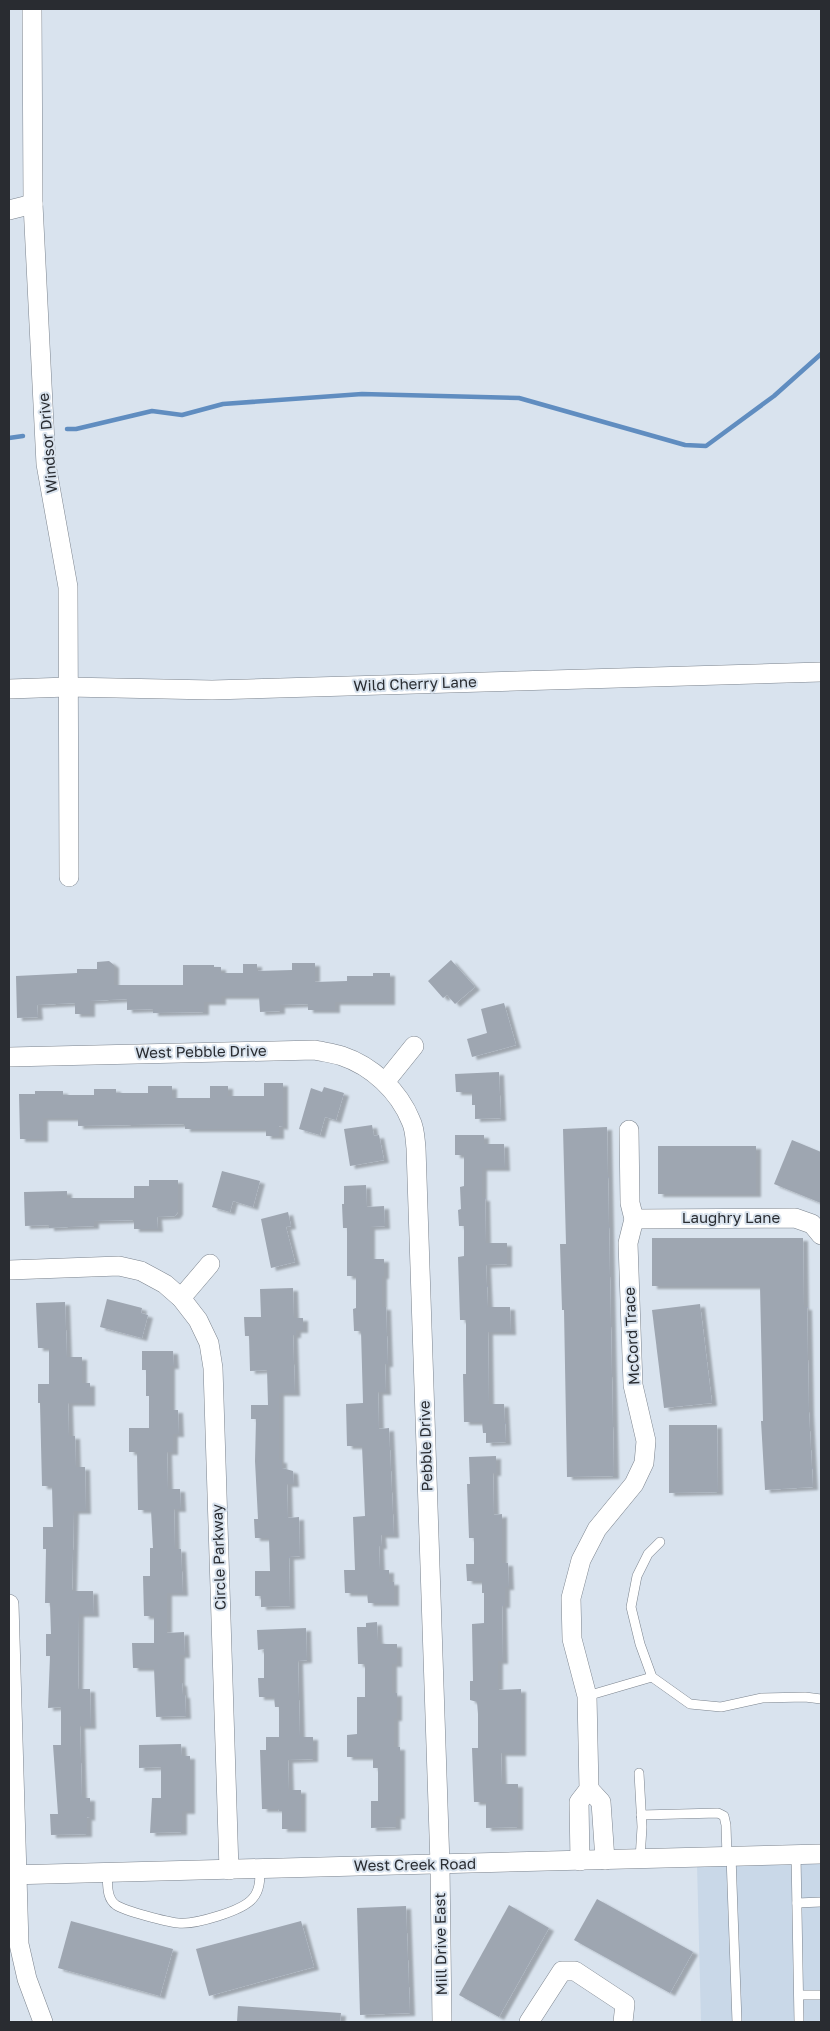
<svg xmlns="http://www.w3.org/2000/svg" width="830" height="2031" font-family="'Golos Text',sans-serif">
<defs>
<filter id="shadow"><feDropShadow dx="5" dy="3" stdDeviation="1" flood-color="#0004"/></filter>
</defs>
<rect width="100%" height="100%" fill="#d9e3ee"/>
<path fill="#c9d8e8" d="M821,1862V2022H701L697,1864Z"/>
<g fill="none" stroke-linecap="round" stroke-linejoin="round">
<g stroke="#608dc0" stroke-width="4.5">
<path d="M67,429H76L152,411L182,415L223,404L362,394L519,398L685,445L706,446L774,396L821,354"/>
<path d="M9,438L23,436"/>
</g>
</g>
<g fill="#9ea6b1" filter="url(#shadow)">
<path d="M451,960L475,987L455,1004L447,995L443,998L428,981Z"/>
<path d="M109,961L114,965V985H183V965H214V967H221V973H243V964H257V971L292,970V963H315V982L347,981V976H373V973H390V1002H335V1010H308V1004L280,1005V1011L260,1012L259,996H221V1002H204V1012L153,1013V1009L127,1010V999L90,1001V1014H75V1003L37,1005L38,1017L17,1018L16,976L77,973V969H97V962Z"/>
<path d="M504,1003L516,1045L472,1057L467,1039L487,1033L481,1009Z"/>
<path d="M499,1072L501,1118L475,1119V1105H472V1092H456L455,1074Z"/>
<path d="M264,1083H283V1127L279,1126V1136H266V1129H185V1124L78,1126V1118H43V1139H20L19,1094H35V1091H63V1095H94V1089H116V1093H148V1086H172V1098H210V1086H228V1096H264Z"/>
<path d="M324,1087L344,1093L336,1120L325,1117L320,1135L299,1129L311,1088L322,1092Z"/>
<path d="M372,1125L374,1136L379,1135L384,1160L350,1166L344,1129Z"/>
<path d="M607,1127L614,1476L567,1477L564,1310H562L560,1244H566L563,1129Z"/>
<path d="M455,1135H484V1144H504L505,1168H482V1198H485L486,1243H507V1264L486,1265L488,1307H510L511,1332H488L489,1404H504L506,1442L486,1443V1433H483L482,1422H464L463,1374H466V1320H460L458,1257L464,1256V1226H459L458,1210L461,1209L460,1187L464,1186V1155H455Z"/>
<path d="M792,1140L821,1152V1203L774,1184Z"/>
<rect x="658" y="1146" width="98" height="48"/>
<path d="M222,1171L260,1181L253,1207L233,1201L230,1212L212,1207Z"/>
<path d="M149,1180H178V1212L175,1216L157,1217L158,1229H134V1220L94,1221V1226L68,1227L49,1228V1225L25,1226L24,1192L67,1191V1198H134V1186H149Z"/>
<path d="M366,1185L367,1207L384,1206L385,1226L370,1227V1259H384V1276H382V1307H386L388,1364H385L386,1392H378L379,1429L389,1428L394,1535H381L382,1546H379L380,1570H389V1582H394V1603H368L367,1593H345L344,1570H355L353,1517L365,1516L362,1446H347L346,1404L363,1403L361,1331H354L353,1309L356,1308V1276H347V1228H343L342,1204H344V1186Z"/>
<path d="M288,1212L291,1226L286,1227L295,1262L271,1268L261,1219Z"/>
<path d="M652,1238H803L804,1307H807L809,1412L813,1487L765,1490L761,1421H763L760,1286H652Z"/>
<path d="M293,1288L294,1318H303V1330H296V1335H293L295,1393H279V1460H282V1468L293,1471L294,1484H287L288,1518L299,1517L300,1556L289,1557L290,1606L261,1607V1596H255V1571H270L269,1538H255L254,1519H258L255,1461L256,1419H251V1405H268L267,1370L250,1371L249,1336H245L244,1317H261L260,1289Z"/>
<path d="M107,1299L142,1308L141,1313L148,1315L142,1338L100,1327Z"/>
<path d="M65,1302L67,1357H82V1383H90V1403H68L69,1436H75L76,1467H85L86,1511H74L72,1591H93L94,1614H79L78,1689H90L91,1726H80L82,1798H90V1818L87,1817V1834L51,1835L50,1814H58L53,1745H61V1707L48,1708L50,1656H46V1634H51L50,1603H45L46,1549H43V1527H53L52,1486H42L40,1403H38V1384H49V1348H38L36,1303Z"/>
<path d="M700,1304L712,1403L664,1408L652,1310Z"/>
<path d="M142,1351H173L174,1366H170V1410H178L179,1434H173V1452H167L168,1489H180L181,1509H174L175,1549H181L183,1593H167V1633L184,1632L185,1655H180V1683H182L183,1695H185L186,1716L156,1717L154,1668H133L132,1643H154V1616H144L143,1576H150V1548H153L151,1510H138L137,1452H129V1428H149V1396H146V1370H142Z"/>
<path d="M669,1425H717L718,1492L669,1493Z"/>
<path d="M496,1456V1473H493L494,1515L502,1514V1563H508L509,1587H505V1605H502L503,1661H498V1690L521,1689V1753H501L502,1784H518V1827L486,1828V1802H474L472,1748H478V1714L477,1702L470,1700V1681H473L472,1624L484,1623V1593H482V1581H467L466,1564H474V1538H469L467,1484H470L469,1457Z"/>
<path d="M377,1622L378,1641H380V1644H397V1664H392V1693H397V1718H394V1747H400V1816H396V1827L371,1828V1801H378V1768H373V1757H347V1735L357,1734V1697H365V1664H358L357,1627H366V1623Z"/>
<path d="M306,1628L307,1660L298,1661L300,1737H313V1759L288,1760L289,1790H301V1829H282V1811H279L278,1809H262L260,1750H266V1737H279V1707H275L274,1697H259L258,1678H264V1649L258,1650L257,1630Z"/>
<path d="M181,1744L182,1756H190V1811H182V1832L150,1833L152,1798H161V1767L139,1768V1745Z"/>
<path d="M597,1899L693,1952L670,1993L574,1940Z"/>
<path d="M509,1905L549,1928L499,2017L459,1995Z"/>
<path d="M406,1906L410,2013L360,2015L357,1908Z"/>
<path d="M71,1921L173,1949L160,1996L58,1968Z"/>
<path d="M301,1921L314,1967L209,1996L196,1949Z"/>
<path d="M238,2006L341,2013L340,2022H237Z"/>
</g>
<g fill="none" stroke-linecap="round" stroke-linejoin="round">
<g stroke="#7b838d" stroke-width="10">
<g id="lane">
<path d="M660,1542L648,1554L637,1576L631,1607L640,1644L652,1677L690,1704L721,1707L762,1698L805,1697L821,1699"/>
<path d="M587,1696L652,1677"/>
<path d="M639,1773L642,1827L640,1859"/>
<path d="M641,1815L718,1813L724,1816L726,1825L727,1857"/>
<path d="M796,1855L799,2022"/>
<path d="M731,1856L737,2022"/>
<path d="M107,1873C108,1884 106,1898 116,1905C125,1911 167,1922 178,1923C194,1925 243,1911 253,1898C260,1890 260,1879 260,1869"/>
<path d="M797,1903L821,1902"/>
<path d="M799,1995H821"/>
</g>
</g>
<g stroke="#7b838d" stroke-width="20">
<g id="street">
<path d="M32,9L33,204L46,464L68,587L69,877"/>
<path d="M9,210L33,204"/>
<path d="M9,689L68,687L212,690L821,672"/>
<path d="M9,1057L315,1050C323,1052 333,1053 342,1056C372,1066 399,1091 411,1121C415,1129 415,1139 416,1148L440,1865L442,2022"/>
<path d="M385,1082L414,1046"/>
<path d="M634,1219L795,1218L812,1224L821,1235"/>
<path d="M9,1270L119,1266L141,1271L165,1284L181,1298L198,1320L209,1343L213,1368L229,1870"/>
<path d="M181,1298L210,1264"/>
<path d="M9,1604L19,1944L27,1979L43,2022"/>
<path d="M589,1789L601,1802L605,1860"/>
<path d="M580,1861L579,1802L589,1789L587,1696L572,1639L571,1598L581,1560L597,1529L634,1484L644,1463L646,1441L633,1385L628,1243L634,1219L630,1203L629,1130"/>
<path d="M9,1875L821,1854"/>
<path d="M529,2022L562,1971H575L625,2004L623,2022"/>
</g>
</g>
<use href="#lane" stroke="#fff" stroke-width="9"/>
<use href="#street" stroke="#fff" stroke-width="19"/>
</g>
<g text-anchor="middle" stroke-width="4" stroke-linejoin="round" paint-order="stroke">
<g font-size="15" fill="#292c31" stroke="#d9e3ee">
<text transform="translate(48 443) rotate(-95)" y="5">Windsor Drive</text>
<text transform="translate(415 684) rotate(-2)" y="5">Wild Cherry Lane</text>
<text transform="translate(201 1052) rotate(-1)" y="5">West Pebble Drive</text>
<text x="731" y="1223">Laughry Lane</text>
<text transform="translate(632 1336) rotate(-93)" y="5">McCord Trace</text>
<text transform="translate(426 1446) rotate(-92)" y="5">Pebble Drive</text>
<text transform="translate(219 1557) rotate(-92)" y="5">Circle Parkway</text>
<text transform="translate(415 1865) rotate(-1)" y="5">West Creek Road</text>
<text transform="translate(441 1944) rotate(-91)" y="5">Mill Drive East</text>
</g>
</g>
<rect width="830" height="2031" fill="none" stroke="#292c31" stroke-width="20"/>
</svg>
